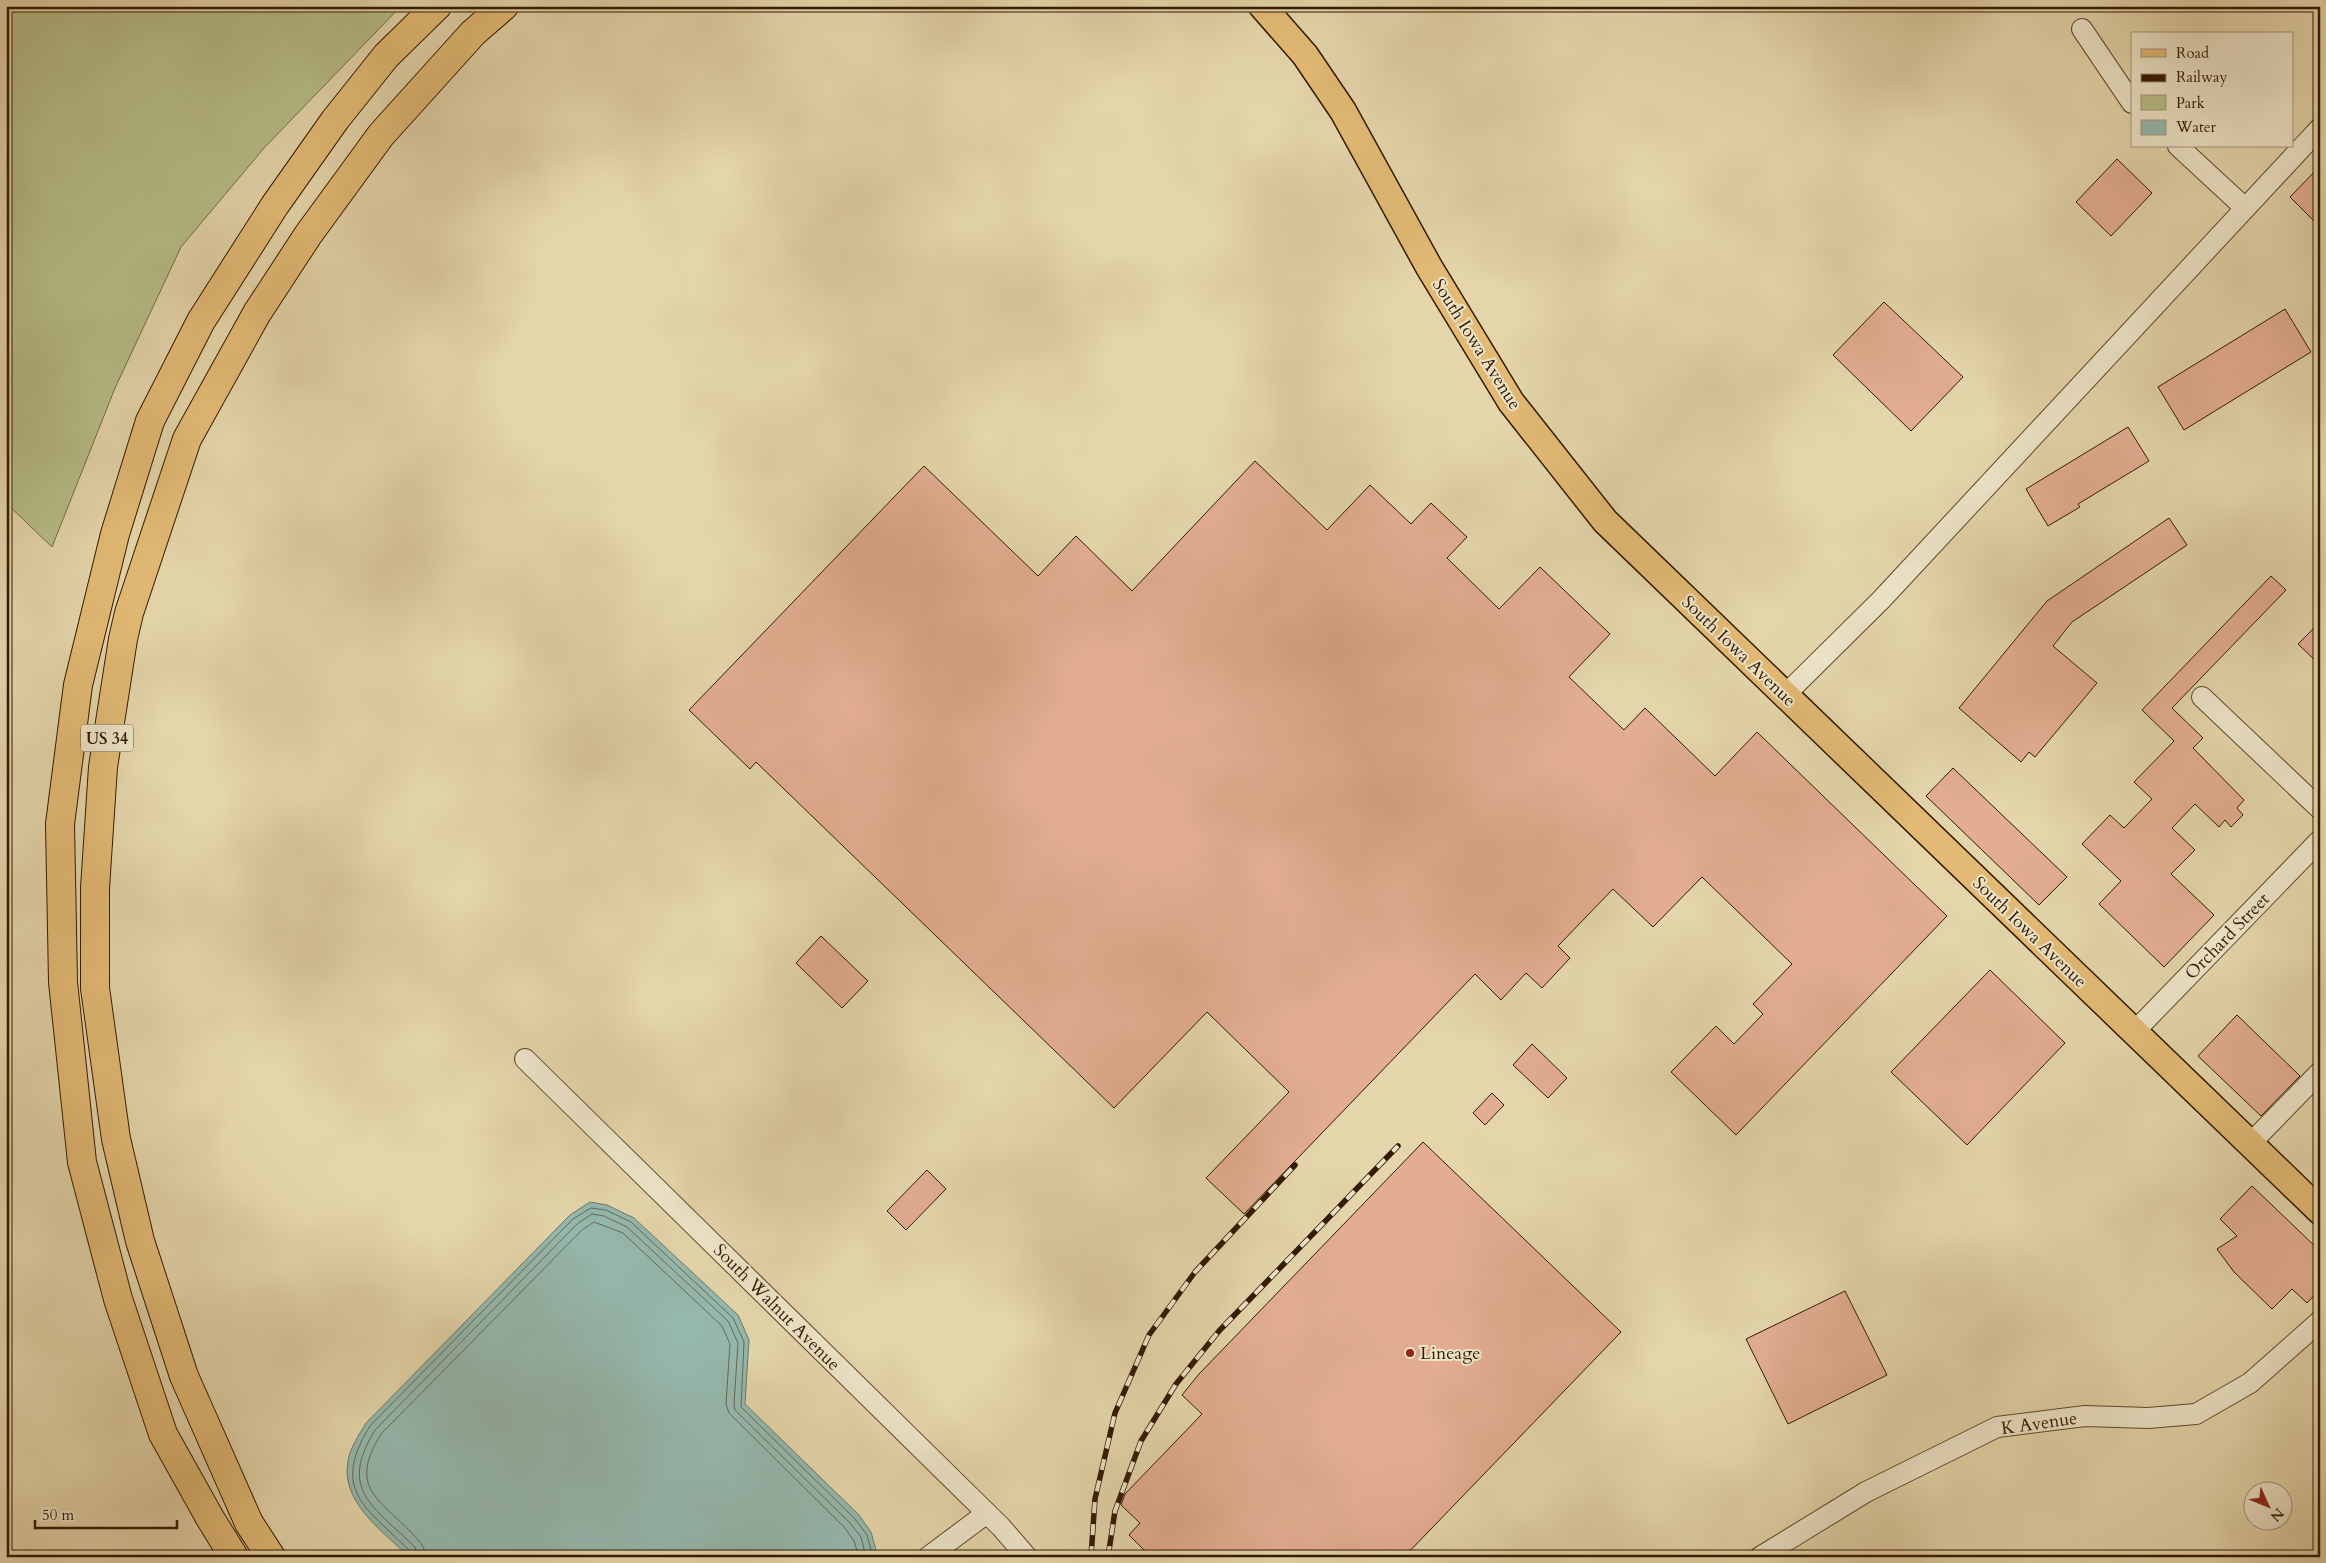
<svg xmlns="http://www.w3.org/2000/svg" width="2326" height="1563" font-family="Cardo,serif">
<rect width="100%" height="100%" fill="#e4d5aa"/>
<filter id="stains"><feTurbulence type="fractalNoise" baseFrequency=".004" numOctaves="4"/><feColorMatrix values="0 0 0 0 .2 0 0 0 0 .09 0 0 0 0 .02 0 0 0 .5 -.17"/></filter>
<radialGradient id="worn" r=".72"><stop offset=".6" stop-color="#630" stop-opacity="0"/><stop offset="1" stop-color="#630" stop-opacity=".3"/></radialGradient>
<path fill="#b6bd87" stroke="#746c44" d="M6,6H401L264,148L181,247L115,388L52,547L6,503Z"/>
<path fill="#95b8ad" stroke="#6e7968" d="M590,1202L607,1205L634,1218L738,1315L749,1340L745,1404L859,1515L871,1532L878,1557H409C383,1531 340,1502 348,1461C350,1448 359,1435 366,1423L570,1215Z"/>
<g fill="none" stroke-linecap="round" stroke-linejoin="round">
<g stroke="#646956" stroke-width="1">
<path d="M412,1557L410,1551C366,1507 330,1491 370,1426L573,1219L591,1208L606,1210L631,1222L733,1318L744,1342L741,1407L855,1519L867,1535L873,1557"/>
<path d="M418,1557L415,1547C373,1506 338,1490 375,1430L577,1224L592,1214L604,1216L627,1227L728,1321L738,1343L734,1404L735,1410L850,1523L861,1537L866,1557"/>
<path d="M426,1557C425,1545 417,1539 410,1531C374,1496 350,1485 381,1434L582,1230L594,1222L623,1233L722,1326L730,1344L726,1404L729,1413L845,1528L854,1541L859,1557"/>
</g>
</g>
<g fill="#e2ad91" stroke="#331a00">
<path d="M2117,159L2152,193L2111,236L2076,202Z"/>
<path d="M2320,166V227L2290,197Z"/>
<path d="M1884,302L1963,377L1911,431L1833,355Z"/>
<path d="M2285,309L2311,352L2184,430L2158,387Z"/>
<path d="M2128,427L2149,461L2078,504L2080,507L2048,526L2026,489Z"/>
<path d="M1255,461L1327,530L1370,485L1411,524L1431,503L1467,537L1447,558L1499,609L1540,567L1610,634L1569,677L1624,730L1645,708L1715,776L1757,732L1947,916L1736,1135L1671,1072L1716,1026L1734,1044L1763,1014L1753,1004L1792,964L1702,877L1653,927L1613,889L1558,946L1570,958L1542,988L1526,973L1501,1000L1475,974L1244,1214L1206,1178L1289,1092L1207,1012L1114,1108L756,762L750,769L689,710L924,466L1038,576L1076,536L1132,591Z"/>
<path d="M2169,518L2187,545L2072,622L2053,646L2097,683L2035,757L2029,752L2021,762L1959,708L2047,601Z"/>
<path d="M2271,576L2286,590L2172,708L2203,738L2193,748L2244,800L2237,808L2243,815L2231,827L2225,820L2219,827L2195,804L2172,828L2195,850L2171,874L2214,915L2164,967L2099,904L2121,881L2082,844L2110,815L2124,828L2152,799L2134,782L2174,741L2142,710Z"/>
<path d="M2320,622V665L2298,644Z"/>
<path d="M1953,768L2067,877L2039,905L1926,796Z"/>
<path d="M821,936L868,981L842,1008L796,963Z"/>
<path d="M1990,970L2065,1043L1967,1145L1891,1072Z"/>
<path d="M2237,1015L2300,1076L2261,1116L2198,1056Z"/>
<path d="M1532,1044L1567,1078L1548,1098L1513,1065Z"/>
<path d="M1492,1093L1504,1105L1485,1125L1473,1113Z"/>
<path d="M1423,1142L1621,1332L1404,1557H1151L1129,1535L1140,1523L1121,1505L1125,1494L1202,1414L1182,1395L1199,1374Z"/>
<path d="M927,1170L946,1189L906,1230L887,1211Z"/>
<path d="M2252,1186L2320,1251V1289L2307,1303L2292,1289L2272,1309L2234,1272L2217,1249L2237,1236L2220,1219Z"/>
<path d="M1845,1291L1887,1375L1788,1424L1746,1339Z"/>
</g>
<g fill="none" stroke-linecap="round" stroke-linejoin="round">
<g stroke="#5f492a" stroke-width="22">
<g id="minor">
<path d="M2082,29L2132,103"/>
<path d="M2178,146L2245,208"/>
<path d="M1785,695L1881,600L2320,128"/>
<path d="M2202,697L2320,809"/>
<path d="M2134,1032L2320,840"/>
<path d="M525,1059L1001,1527L1027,1557"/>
<path d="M2250,1144L2320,1072"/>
<path d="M928,1557L987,1513"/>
<path d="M1760,1557L1866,1492L1997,1427L2085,1416L2148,1418L2196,1414L2250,1383L2320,1321"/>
</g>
</g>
<g stroke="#331a00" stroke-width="29">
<path id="major" d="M1262,6L1305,55L1343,111L1429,267L1511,402L1605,521L2320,1211"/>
</g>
<g stroke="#331a00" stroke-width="30">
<g id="highway">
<path d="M234,1557L210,1518L163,1434L118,1299L82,1162L63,982L60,824L78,685L115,534L150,421L201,321L275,205L335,120L386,56L437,6"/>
<path d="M271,1557L249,1523L184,1376L140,1241L116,1139L95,988V888L103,767L123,639L129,613L187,439L257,313L308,235L381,135L473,33L504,6"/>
</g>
</g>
<use href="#minor" stroke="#ede4c8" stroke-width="20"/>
<use href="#major" stroke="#e2ba75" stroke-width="26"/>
<use href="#highway" stroke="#e2ba75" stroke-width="28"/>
<g stroke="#331a00" stroke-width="5.5">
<g id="rail">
<path d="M1091,1557L1095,1499L1115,1413L1149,1335L1195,1272L1295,1165"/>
<path d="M1108,1557L1115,1511L1141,1441L1176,1384L1219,1331L1398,1146"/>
</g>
</g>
<use href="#rail" stroke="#ede4c8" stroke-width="4" stroke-dasharray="11" stroke-linecap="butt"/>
</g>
<circle fill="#8f2418" stroke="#ede4c8" stroke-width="2" cx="1410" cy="1353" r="5"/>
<g text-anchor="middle" stroke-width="4" stroke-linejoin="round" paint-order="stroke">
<rect fill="#ede4c8" stroke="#6b573c" stroke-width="1" x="81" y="724.5" width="52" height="27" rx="4"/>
<g font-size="16" font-weight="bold" fill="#331a00">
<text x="107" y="744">US 34</text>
</g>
<g font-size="18" fill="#331a00" stroke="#ede4c8">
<text transform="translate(1477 344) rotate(58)" y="6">South Iowa Avenue</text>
<text transform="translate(1739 651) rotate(44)" y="6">South Iowa Avenue</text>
<text transform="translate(2030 932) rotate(44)" y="6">South Iowa Avenue</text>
<text transform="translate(2227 936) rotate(-46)" y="6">Orchard Street</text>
<text transform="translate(777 1307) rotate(45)" y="6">South Walnut Avenue</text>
<text transform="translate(2039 1423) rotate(-8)" y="6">K Avenue</text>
</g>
<g font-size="18" fill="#331a00" stroke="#ede4c8" text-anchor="start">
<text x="1420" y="1359">Lineage</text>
</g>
</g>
<rect width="2326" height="1563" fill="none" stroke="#e4d5aa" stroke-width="25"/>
<rect x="8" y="8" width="2311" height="1548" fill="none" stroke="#331a00" stroke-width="2.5"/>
<rect x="12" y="12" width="2301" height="1538" fill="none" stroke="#331a00"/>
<rect x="2131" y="32" width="162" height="115" fill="#ede4c8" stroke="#a39378"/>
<rect x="2141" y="49" width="25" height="8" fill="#e2ba75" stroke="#a39378"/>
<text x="2176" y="58" font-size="15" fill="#331a00">Road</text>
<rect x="2141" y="74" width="25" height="8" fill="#331a00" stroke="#a39378"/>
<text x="2176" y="82" font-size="15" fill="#331a00">Railway</text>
<rect x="2141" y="95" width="25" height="15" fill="#b6bd87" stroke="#a39378"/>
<text x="2176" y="108" font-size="15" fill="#331a00">Park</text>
<rect x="2141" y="120" width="25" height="15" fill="#95b8ad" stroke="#a39378"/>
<text x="2176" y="132" font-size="15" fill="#331a00">Water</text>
<g transform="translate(2268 1506) rotate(134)"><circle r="24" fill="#ede4c8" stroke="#a39378"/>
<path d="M0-4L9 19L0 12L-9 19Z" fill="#8f2418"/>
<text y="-8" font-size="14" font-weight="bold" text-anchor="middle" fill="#331a00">N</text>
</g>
<path d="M35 1520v8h142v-8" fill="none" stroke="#331a00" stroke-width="2.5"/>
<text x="42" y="1520" font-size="15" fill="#331a00" stroke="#ede4c8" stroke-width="4" paint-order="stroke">50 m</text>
<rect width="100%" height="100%" filter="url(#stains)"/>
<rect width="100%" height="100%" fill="url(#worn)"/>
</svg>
